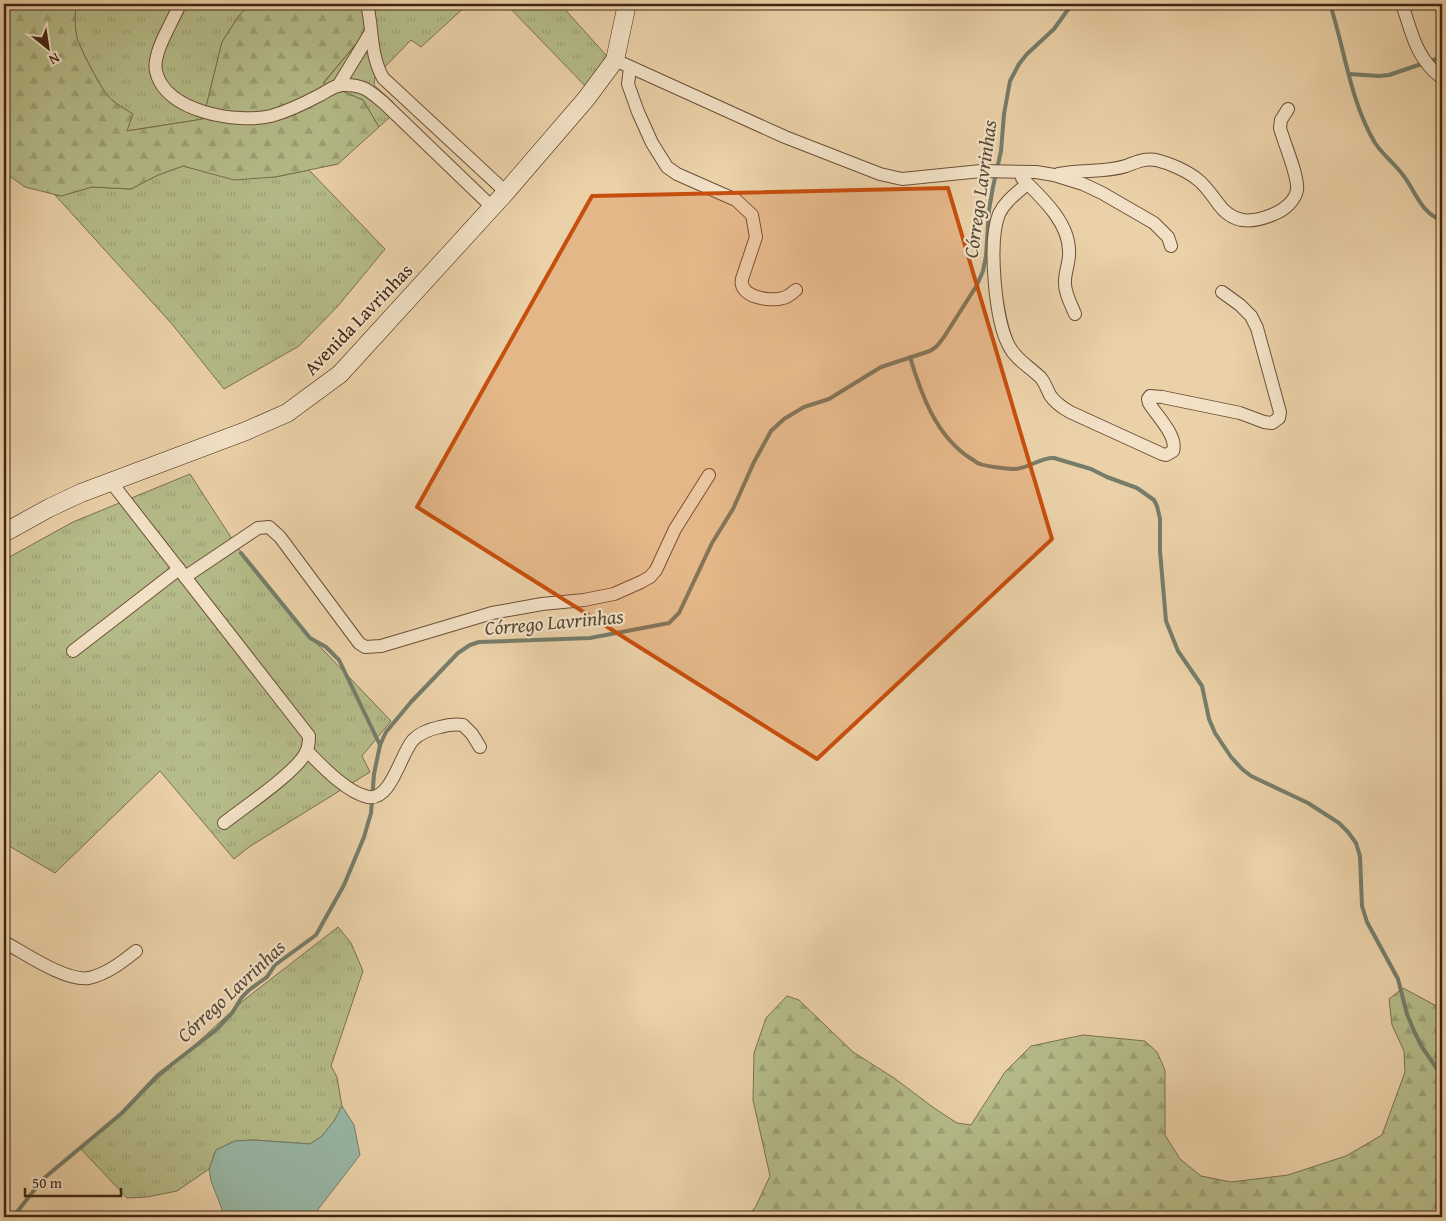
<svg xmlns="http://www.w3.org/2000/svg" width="1446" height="1221" font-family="'Gentium Book Plus',serif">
<defs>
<pattern id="grass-tufts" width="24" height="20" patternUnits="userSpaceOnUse" patternTransform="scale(1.25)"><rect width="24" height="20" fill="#b5bc89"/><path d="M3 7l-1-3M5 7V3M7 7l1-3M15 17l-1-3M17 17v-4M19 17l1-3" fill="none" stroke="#9da175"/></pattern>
<pattern id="forest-firs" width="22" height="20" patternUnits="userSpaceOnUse" patternTransform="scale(1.25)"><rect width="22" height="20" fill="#b5bc89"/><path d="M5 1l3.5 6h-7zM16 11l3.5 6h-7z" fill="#9da175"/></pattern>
</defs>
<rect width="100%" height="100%" fill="#ebd1a8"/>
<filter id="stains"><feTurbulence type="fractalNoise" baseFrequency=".004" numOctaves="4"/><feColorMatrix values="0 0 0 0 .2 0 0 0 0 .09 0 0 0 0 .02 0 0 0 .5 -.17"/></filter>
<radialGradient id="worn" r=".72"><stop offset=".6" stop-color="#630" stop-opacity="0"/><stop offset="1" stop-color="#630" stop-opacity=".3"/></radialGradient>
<g fill="url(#grass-tufts)" stroke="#7b704d">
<path d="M77,4H249L238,17L222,42L203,119L126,131L133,114C125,109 115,104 108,96C101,89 80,48 77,38C75,29 74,13 77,4Z"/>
<path d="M364,4H468L421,47L411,40L375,77L374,85L393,102L390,117L379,127L363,100L323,84L371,26Z"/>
<path d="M506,4H560L614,64L591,92Z"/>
<path d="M183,166L207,172L275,177L309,170L385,249L338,306L299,346L224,389L172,324L55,195L61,196L92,187L131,189L158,175Z"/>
<path d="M190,474L238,548L304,630L391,721L362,756L370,772L249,847L234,859L160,771L55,873L4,843V560L73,522Z"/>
<path d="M338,927L351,943L363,971L331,1066L337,1077L342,1106L334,1121L322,1136L310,1144L254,1140L235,1141L216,1150L209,1169L177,1191L147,1197L127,1198L81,1149L244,1000Z"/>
</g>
<g fill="url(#forest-firs)" stroke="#7b704d">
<path d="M4,4H77C74,13 75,29 77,38C80,48 101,89 108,96C115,104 125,109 133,114L127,131L203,119L222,42L238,17L249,4H364L371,26L323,83L363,100L379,127L338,164L275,177L234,180L183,166L158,175L131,189L92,187L61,196L25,187L11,177L4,178Z"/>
<path d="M1403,988L1442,1009V1217H748L756,1206L770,1176L753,1100L754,1053L766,1018L787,996L799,1000L853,1052L894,1078L934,1108L957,1123L971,1125L1005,1072L1031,1046L1083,1035L1145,1041L1157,1052L1165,1070V1135L1180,1159L1201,1176L1231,1182L1288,1175L1346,1156L1382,1135L1405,1072L1404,1051L1392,1025L1389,999Z"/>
</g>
<path fill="#98b7a6" stroke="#757d6a" d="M342,1106L354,1125L360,1155L313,1216L225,1217L211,1181L209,1169L216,1150L235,1141L254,1140L310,1144L322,1136L334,1121Z"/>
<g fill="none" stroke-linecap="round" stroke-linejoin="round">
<g stroke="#757d6a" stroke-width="4">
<path d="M1330,4C1345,50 1350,101 1375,143C1383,155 1394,163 1403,175C1415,190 1421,214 1442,220"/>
<path d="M1349,74L1379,76L1389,75L1436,59L1442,60"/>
<path d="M910,357C921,394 936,436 970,458C973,459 976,463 980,464C985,466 1007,469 1014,469C1029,469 1040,457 1054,458L1091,469L1107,477L1137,488L1154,500L1157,506L1160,519V551L1166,621L1178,651L1202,686L1209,719L1215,733L1231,757L1242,769L1251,776L1308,803L1339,823L1348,832L1356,843L1360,856L1362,906L1367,922L1398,979L1407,1014L1414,1031L1422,1047L1442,1076"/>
<path d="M241,553L310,638L326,647L339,660L380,745"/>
<path d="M13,1217L43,1179L122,1113L158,1075L216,1030L232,1013L242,997L249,990L267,977L275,965L316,935L344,885L364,837L371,813L374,774L380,745L386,732L411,702L458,653L470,645L479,642L590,638L669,623L679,613L712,543L733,509L754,462L771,431L784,419L804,407L829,399L881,367L930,351L937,346L944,337L977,285L983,271L986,256L989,210L993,187L1001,151L1004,114L1010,81L1019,64L1027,54L1054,29L1072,4"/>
</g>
<g stroke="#6c5037" stroke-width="14">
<g id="street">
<path d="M180,4C173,21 152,53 156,71C164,112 238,124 271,116C289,111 305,103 320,95C327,91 334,86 341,85C363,84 369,90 385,104L492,207"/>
<path d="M367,4C373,29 370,55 383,78L506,192"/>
<path d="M1402,4C1412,33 1416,59 1442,78"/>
<path d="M615,60L785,137L880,174L902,179L981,171L1036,172L1054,175L1083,184L1102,193L1154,223L1168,237L1171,246"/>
<path d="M630,68L628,84L638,112L652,143L667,167L677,174L736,200L752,215L756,237L742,279C738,297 770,302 783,298C788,297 792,293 796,290"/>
<path d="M338,86L371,32"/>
<path d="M1058,174C1081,169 1104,173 1126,166C1136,162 1145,158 1156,160C1169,163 1187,171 1197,179C1205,185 1211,194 1217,202C1232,224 1251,224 1274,214C1284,210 1295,201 1297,190C1299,177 1284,143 1280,128L1281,120L1288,109"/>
<path d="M1022,178C1041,197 1069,222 1069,251C1070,261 1065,271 1065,281C1064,292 1071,304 1075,314"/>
<path d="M1027,184C1017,193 1005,201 999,214C988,242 995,320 1009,346C1016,360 1030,367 1041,378C1045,383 1047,389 1050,395C1055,403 1063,408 1070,412L1162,454L1166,455L1173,451C1178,436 1156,415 1149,403L1148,399L1150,396L1162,397L1240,413L1264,422L1272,423L1279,418L1280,412L1257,328L1251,316L1240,305L1222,292"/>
<path d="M111,482L309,736C309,741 309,747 306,752C298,771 243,808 224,823"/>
<path d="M185,577L258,528L269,527L280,537L359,643L365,647L381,646L492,613L542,604L584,600L614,594L641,582L650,577L656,570L675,529L709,475"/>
<path d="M73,651L179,569"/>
<path d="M307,751C321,765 347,793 368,797C391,801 400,755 413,740C420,733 430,729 440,727C447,725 455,724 463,725L472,734L480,747"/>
<path d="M4,942C25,953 66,982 89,978C107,974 122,962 136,951"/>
</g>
</g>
<g stroke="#412511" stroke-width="19">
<path id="secondary" d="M4,533L49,508L81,493L246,431L287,413L340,374L506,192L586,99L615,60L627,4"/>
</g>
<use href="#street" stroke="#f2e1c6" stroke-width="12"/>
<use href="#secondary" stroke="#f2e1c6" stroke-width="18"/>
</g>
<path fill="#c74f0d" fill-opacity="0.2" stroke="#c74f0d" stroke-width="4" stroke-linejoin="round" d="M948,188L1052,539L817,759L417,507L592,196Z"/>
<g text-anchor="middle" stroke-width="4.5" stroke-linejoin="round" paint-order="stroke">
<g font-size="19" fill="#412511" stroke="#f2e1c6">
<text transform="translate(358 319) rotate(-46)" y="7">Avenida Lavrinhas</text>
</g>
<g font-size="20" font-style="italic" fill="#574a36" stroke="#f2e1c6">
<text transform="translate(980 189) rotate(-82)" y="7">Córrego Lavrinhas</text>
<text transform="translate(554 622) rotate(-5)" y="7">Córrego Lavrinhas</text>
<text transform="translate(231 991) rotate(-43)" y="7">Córrego Lavrinhas</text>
</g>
</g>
<rect width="1446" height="1221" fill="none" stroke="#ebd1a8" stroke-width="20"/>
<rect x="5" y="5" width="1436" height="1211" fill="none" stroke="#412511" stroke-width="2.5"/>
<rect x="10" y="10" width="1426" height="1201" fill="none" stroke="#412511"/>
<g transform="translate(48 48) rotate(150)" stroke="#f2e1c6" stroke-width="4" paint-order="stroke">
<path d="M0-4L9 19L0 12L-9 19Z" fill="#412511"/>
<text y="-8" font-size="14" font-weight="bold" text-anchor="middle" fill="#412511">N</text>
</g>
<path d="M25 1188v8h96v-8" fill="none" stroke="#412511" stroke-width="2.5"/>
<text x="32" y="1188" font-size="15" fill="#412511" stroke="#f2e1c6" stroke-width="4" paint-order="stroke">50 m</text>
<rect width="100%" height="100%" filter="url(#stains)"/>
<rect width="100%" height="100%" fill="url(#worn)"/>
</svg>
